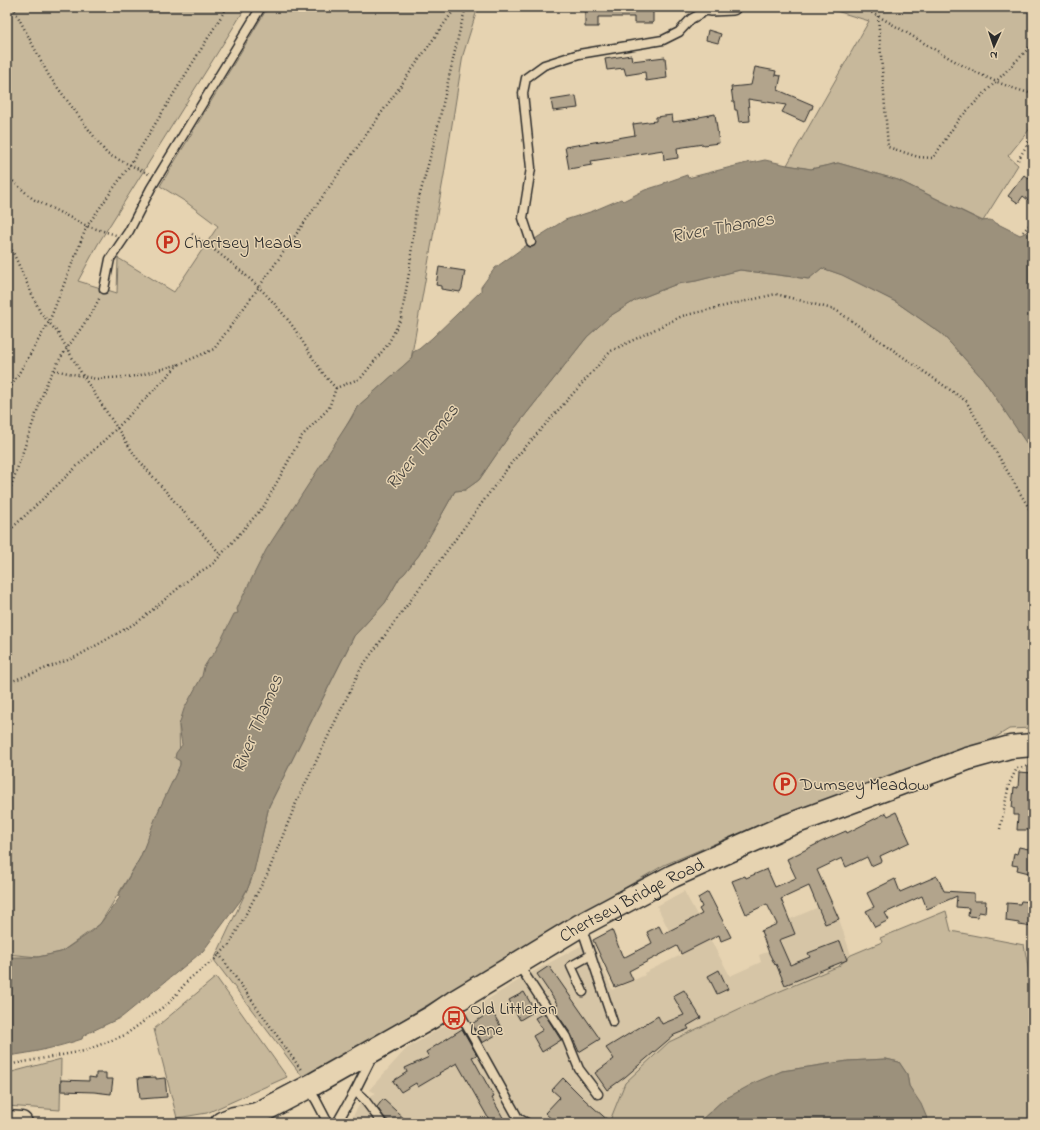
<svg xmlns="http://www.w3.org/2000/svg" width="1040" height="1130" font-family="'Indie Flower',sans-serif">
<rect width="100%" height="100%" fill="#e6d3b1"/>
<filter id="ink" filterUnits="userSpaceOnUse"><feTurbulence type="fractalNoise" baseFrequency=".025" numOctaves="2"/><feDisplacementMap in="SourceGraphic" scale="8" xChannelSelector="R" yChannelSelector="G"/><feConvolveMatrix kernelMatrix="1 2 1 2 8 2 1 2 1" color-interpolation-filters="sRGB"/></filter>
<g filter="url(#ink)">
<path fill="#d6c5a6" d="M684,891L730,976L761,962L759,955L783,946L774,926L833,901L851,955L839,966L743,1007L669,1042L609,1123H349L362,1100L376,1093L369,1090L406,1049L536,970L592,940L612,990L645,975L644,973L681,955L657,906Z"/>
<g fill="#c7b89b" stroke="#797263">
<path d="M7,7H246L98,244L78,281L117,293L118,258L174,292L218,226L186,202L160,186L268,7H478L463,55L444,175L411,359L357,407L179,725L180,765L140,858L100,924L61,952L38,957L7,954Z"/>
<path d="M823,7H1033V125L1008,156L1018,165L983,221L898,180L838,163L811,169L787,165L869,21Z"/>
<path d="M822,268L843,275L896,302L942,334L983,379L1031,448L1033,453V728L1009,729L983,745L773,819L664,865L549,932L304,1079L214,960L251,881L269,806L354,636L385,603L400,577L404,574L419,555L455,491L465,490L479,480L511,433L587,337L610,316L636,300L677,284L696,281L740,270L808,279Z"/>
<path d="M946,911L951,931L1024,945L1033,993V1123H929L909,1086L907,1074L899,1062L886,1059L848,1061L782,1071L723,1100L698,1123H609L625,1083L669,1042L743,1007L839,966L851,955L882,942L880,938Z"/>
<path d="M216,977L287,1077L207,1113L177,1118L154,1029Z"/>
<path d="M61,1059L60,1110L7,1106V1072H12Z"/>
</g>
<g fill="#9c917c" stroke="#6f685c">
<path d="M765,160L787,165L811,169L838,163L898,180L982,221L990,220L1020,235L1025,233L1033,225V453L983,379L942,334L896,302L842,275L822,268L809,279L740,270L696,281L677,284L636,300L610,316L587,337L511,433L479,480L465,490L455,491L419,555L404,574L400,577L385,603L354,636L269,806L254,871L248,888L240,901L203,951L122,1017L88,1033L83,1036L82,1039C58,1047 33,1053 7,1056V957H38L61,952L88,934L100,924L120,897L118,896L140,858L157,814L180,765V761L175,758L176,753L182,745L179,725L184,709L202,676L204,667L209,659L215,652L234,614L238,613L237,609L240,602L266,550L352,417L357,407L411,359L413,352L419,349L432,338L481,291V287L495,268L538,237L565,220L593,211L621,199L623,201L645,190L664,184V183L687,175L688,178L751,162V163Z"/>
<path d="M886,1059L899,1062L907,1074L909,1086L921,1104L929,1123H698L723,1100L756,1082L782,1071L848,1061Z"/>
</g>
<g fill="#b2a48c" stroke="#2b2b2b">
<path d="M585,7H653V23H634V17H598V27H585Z"/>
<path d="M708,30L721,34L718,43L706,40Z"/>
<path d="M631,55L632,61L665,57L667,78L646,81L645,72L626,75L624,68L607,70L605,59Z"/>
<path d="M755,67L776,71L775,75L781,76L778,90L813,105L812,109H810L804,122L782,112L786,105L748,99L750,121L739,122L737,110H735L734,102H733L731,87L751,85Z"/>
<path d="M576,96L578,108L553,111L551,100Z"/>
<path d="M715,114L719,143L703,145V144L677,148L678,158L664,160L663,150L591,161L592,165L569,169L565,147L635,135L633,124L656,121V117L672,115L673,122L699,118V117Z"/>
<path d="M1024,175L1033,182V193L1028,200L1023,196L1018,203L1008,196Z"/>
<path d="M439,267L465,271L462,288L460,292L441,289V286L436,285Z"/>
<path d="M1019,772L1033,773V830H1017L1018,815H1014V808H1012L1014,787L1018,788Z"/>
<path d="M896,812L910,842L880,856L882,861L871,866L867,857L846,867L842,858L817,870L839,919L825,924L809,886L781,899L795,934L779,940L790,965L810,957L808,953L840,941L847,960L785,985L776,964L775,965L769,953L761,931L777,924L767,904L746,914L732,881L745,876L746,878L767,869L775,887L796,878L787,859L823,841L846,831L847,833L886,813L888,816Z"/>
<path d="M1019,847L1033,850V874L1017,870L1018,866L1012,865L1014,853L1017,854Z"/>
<path d="M937,876L944,891L974,893V901H986L985,913L979,912L978,917L968,916L969,908L956,907L957,896L927,909L922,896L885,913L889,920L875,927L866,911L874,907L867,893L895,879L900,892Z"/>
<path d="M708,892L731,937L721,941L719,935L681,954L677,946L629,971L633,980L615,987L593,940L612,930L623,958L652,943L647,932L659,926L663,934L702,914L699,909L702,907L698,898Z"/>
<path d="M1021,901L1033,902V927L1019,925V923L1006,921L1007,903L1020,904Z"/>
<path d="M549,966L600,1039L579,1052L571,1034L553,1008L558,1005L537,974Z"/>
<path d="M719,970L728,989L717,994L708,976Z"/>
<path d="M684,990L701,1018L687,1026L689,1029L674,1035L625,1077L607,1090L595,1073L614,1059L606,1048L658,1016L662,1024L684,1015L673,996Z"/>
<path d="M524,992L535,1011L520,1020L509,1000Z"/>
<path d="M492,1011L503,1031L482,1043L472,1024Z"/>
<path d="M544,1013L561,1040L542,1052L533,1036L543,1030L535,1018Z"/>
<path d="M462,1029L477,1055L472,1057L494,1097L492,1098L506,1123H491L457,1063L439,1073L440,1074L418,1087L416,1083L401,1092L393,1081L407,1072L405,1068L429,1057L426,1052Z"/>
<path d="M96,1073H106V1079H113L111,1094L94,1092L61,1091V1080L89,1081V1077L96,1078Z"/>
<path d="M156,1077V1079L165,1078L167,1097L140,1099L138,1078Z"/>
<path d="M563,1078L585,1100L611,1123H556L545,1113L560,1097L552,1090Z"/>
<path d="M383,1099L409,1123H391L384,1117L377,1107Z"/>
</g>
<g fill="none" stroke-linecap="round" stroke-linejoin="round">
<g stroke="#2b2b2b" stroke-width="11">
<g id="lane">
<path d="M531,242L523,218L531,168L523,93L526,78L544,65L579,54L663,40L679,32L691,19L711,8"/>
<path d="M104,289L110,259L129,231L151,188L261,7"/>
<path d="M581,926L613,1022"/>
<path d="M518,964L566,1037L579,1069L598,1094"/>
<path d="M583,992L571,966L591,955"/>
<path d="M454,1003L518,1118L527,1123"/>
<path d="M309,1089L316,1100L328,1123"/>
<path d="M355,1091L364,1099L382,1123"/>
<path d="M337,1123L355,1091L372,1057"/>
</g>
</g>
<g stroke="#2b2b2b" stroke-width="18">
<path id="street" d="M711,8L733,7"/>
</g>
<g stroke="#2b2b2b" stroke-width="25">
<g id="secondary">
<path d="M7,1122L21,1123"/>
<path d="M222,1123L234,1118L257,1114"/>
<path id="s1" d="M246,1123L257,1114L312,1085L432,1017L454,1002L581,925L673,876L786,826L967,759L1010,747L1033,745"/>
</g>
</g>
<g stroke="#2b2b2b" stroke-width="2.5" stroke-dasharray="1 3" stroke-linecap="butt">
<path d="M13,7L49,76L107,154L149,174"/>
<path d="M861,7C918,36 970,78 1033,94"/>
<path d="M878,16L888,147L918,157L933,158L959,119L1033,44"/>
<path d="M1018,160L1033,135"/>
<path d="M7,176L33,199L87,226L116,235"/>
<path d="M1023,232L1033,221"/>
<path d="M192,234C228,259 261,285 288,320C305,342 316,369 336,388L361,378L388,344L401,319L409,273L416,209L434,143L460,29L466,7"/>
<path d="M7,239L40,312L58,333L83,376L136,457L221,555"/>
<path d="M54,370L96,379L137,376L180,364L214,349L259,287L456,7"/>
<path d="M7,397L12,385L49,322L87,226L130,165L227,7"/>
<path d="M7,498L47,382L61,357L93,311L100,297"/>
<path d="M7,533L117,428L179,364"/>
<path d="M7,683L76,657L139,621L193,576L213,564L264,506L302,436L329,408L336,388"/>
<path d="M1000,829L1009,784L1017,768L1033,766"/>
<path d="M219,954L302,1071"/>
<path d="M7,1065L84,1051L125,1035L170,1002L189,979L214,960L229,945L267,875L296,803L361,668L512,462L611,351L682,316L776,294L836,310L966,401L1033,515"/>
</g>
<use href="#lane" stroke="#e6d3b1" stroke-width="8"/>
<use href="#street" stroke="#e6d3b1" stroke-width="15"/>
<use href="#secondary" stroke="#e6d3b1" stroke-width="22"/>
</g>
</g>
<defs>
<g id="parking-ring" transform="scale(1.15)"><circle r="9.5" fill="#e6d3b1" stroke="#c8321e" stroke-width="1.5"/><path d="M-3.5-5.5H1a3.5 3.5 0 0 1 0 7H-1V5.5H-3.5ZM-1-3.4V-.6H.8a1.4 1.4 0 0 0 0-2.8Z" fill="#c8321e"/></g>
<g id="bus-ring" transform="scale(1.15)"><circle r="9.5" fill="#e6d3b1" stroke="#c8321e" stroke-width="1.5"/><path d="M-5-6H5V4H4V6H2V4H-2V6H-4V4H-5ZM-3.5-4V0h7V-4ZM-3.5 1.2v1.5H-2V1.2ZM2 1.2v1.5H3.5V1.2Z" fill="#c8321e"/></g>
</defs>
<g fill-rule="evenodd">
<use href="#parking-ring" x="168" y="242"/>
<use href="#parking-ring" x="785" y="784"/>
<use href="#bus-ring" x="454" y="1018"/>
</g>
<g text-anchor="middle" stroke-width="3" stroke-linejoin="round" paint-order="stroke">
<g font-size="18" fill="#2b2b2b" stroke="#e6d3b1" text-anchor="start">
<text x="184" y="248">Chertsey Meads</text>
<text x="800" y="790">Dumsey Meadow</text>
<text x="470" y="1014">Old Littleton<tspan x="470" dy="21">Lane</tspan></text>
</g>
<g font-size="18" fill="#2b2b2b" stroke="#e6d3b1">
<text dy="6" stroke="none"><textPath href="#s1" startOffset="446">Chertsey Bridge Road</textPath></text>
</g>
<g font-size="19" font-style="italic" fill="#47443f" stroke="#e6d3b1">
<text transform="translate(722 226) rotate(-10)" y="7">River Thames</text>
<text transform="translate(421 446) rotate(-51)" y="7">River Thames</text>
<text transform="translate(256 723) rotate(-67)" y="7">River Thames</text>
</g>
</g>
<rect width="1040" height="1130" fill="none" stroke="#e6d3b1" stroke-width="24"/>
<rect x="12" y="12" width="1016" height="1106" fill="none" stroke="#2b2b2b" stroke-width="1.5" filter="url(#ink)"/>
<g transform="translate(994 46) rotate(183)" stroke="#e6d3b1" stroke-width="3" paint-order="stroke">
<path d="M0-3L7 15L0 10L-7 15Z" fill="#2b2b2b"/>
<text y="-6" font-size="11" font-weight="bold" text-anchor="middle" fill="#2b2b2b">N</text>
</g>
</svg>
